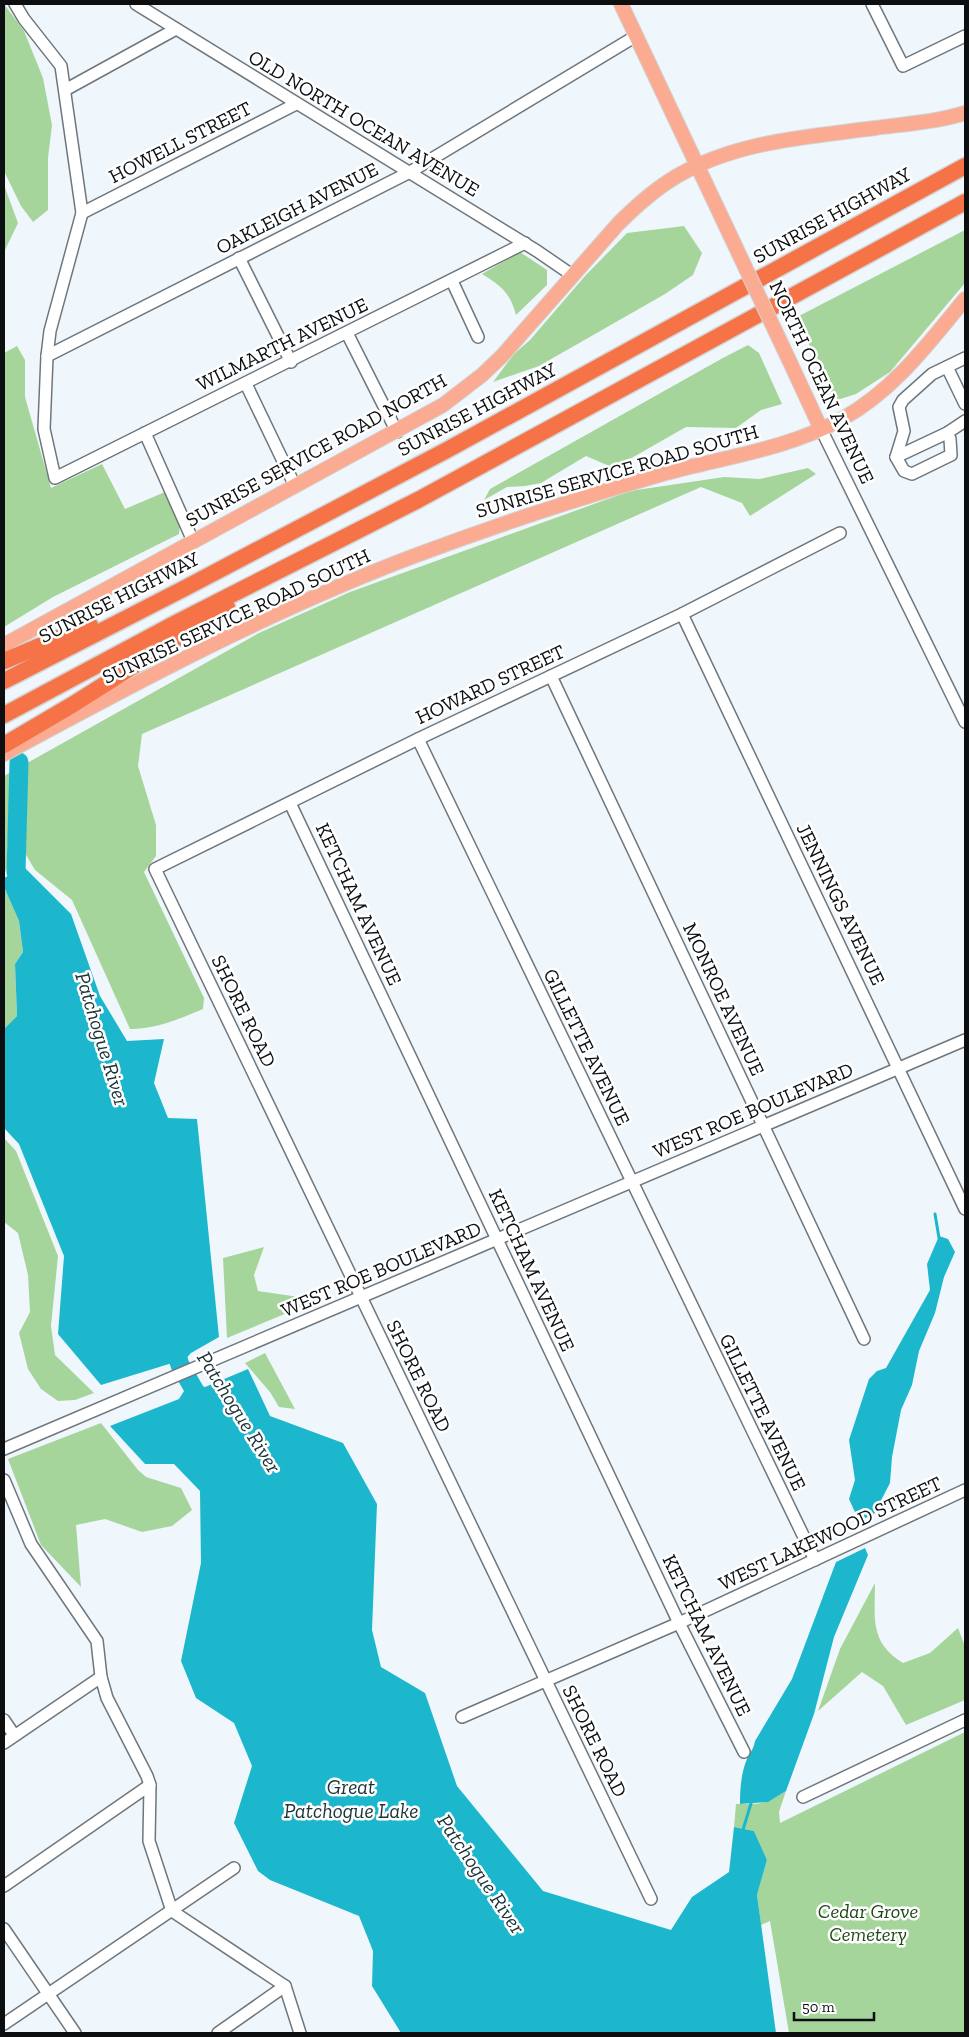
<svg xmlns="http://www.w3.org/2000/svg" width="969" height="2037" font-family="'Zilla Slab',serif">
<rect width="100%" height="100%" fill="#eff7fd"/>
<g fill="#a6d59b">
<path d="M4,4L24,31L43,78L52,125L48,158V210L33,222L21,206L4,171Z"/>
<path d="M4,185L18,223L4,252Z"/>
<path d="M684,226L702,253L693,275L665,294L539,366L493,382L514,354L530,340L585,276L627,233Z"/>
<path d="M965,230V283L890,372L856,394L834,401L797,317Z"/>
<path d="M520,252L547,270V285L516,315C510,292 501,286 482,274Z"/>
<path d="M748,345L759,353L782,404L761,410L736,428L686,427L614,468L586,456L541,483L525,486L507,487L484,500L490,489L721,359Z"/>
<path d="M17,346L25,360V397L51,488L102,464L125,509L165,492L180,523L179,534L53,597L4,627V353Z"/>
<path d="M808,468L816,474L750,516L742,503L701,487L142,734L138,766L156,825V856L144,872L204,998L203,1009C180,1019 156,1029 130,1029L72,900L35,870L22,848L26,805L19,770L7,845V868L4,874V776L259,633L350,592L630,491L724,477L760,479Z"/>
<path d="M4,887L19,921L23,952L15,964L17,1016L4,1029Z"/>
<path d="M4,1138L16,1151L58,1256L51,1326L55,1355L94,1393L75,1400L58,1401L41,1389L28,1369L19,1333L30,1312L28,1275L18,1233L4,1222Z"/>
<path d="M264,1247L254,1275L258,1291L292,1296L323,1298L227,1338L223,1258Z"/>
<path d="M265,1353L295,1409L279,1407L270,1392L245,1363Z"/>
<path d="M101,1423L138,1470L146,1477L181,1488L192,1510L172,1526L142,1532L105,1519L76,1525L81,1587L41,1545L8,1459Z"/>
<path d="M875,1583C875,1618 869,1642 903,1663L930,1653L958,1628L965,1646V1700L906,1725L883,1686L862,1672L818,1711L840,1649Z"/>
<path d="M965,1732V2033H789L770,1921L761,1925L757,1895L767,1860L754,1831L734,1827L736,1804C761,1804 764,1805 786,1791L779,1812L780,1823Z"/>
</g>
<g fill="#1db7cd">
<path d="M25,868L71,914L100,996L127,1041L164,1039L154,1083L168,1118L197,1119L219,1337L191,1353L180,1365L169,1364L101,1385L58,1334L64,1256L19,1144L4,1128V1029L17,1016L15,964L23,952L19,921L4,887V878Z"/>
<path d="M939,1236L948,1239L955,1252L944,1277L935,1313L919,1351L912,1385L901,1410L892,1457L890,1483L874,1514L859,1521L849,1499L855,1480L849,1440L869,1379L877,1371L886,1368L930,1290L927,1264Z"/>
<path d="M248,1369L270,1416L343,1443L377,1504L372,1630L381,1667L425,1693L457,1786L543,1891L671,1930L692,1897L729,1872L734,1827L754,1831L767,1860L757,1895L776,2033H401L372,1986L373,1951L359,1916L270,1880L258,1871L234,1823L252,1766L234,1723L196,1698L181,1661L201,1563L200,1491L174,1464H145L110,1426L179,1399L189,1383L205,1387Z"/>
<path d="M865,1548L868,1555L834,1637L814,1714L786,1791L768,1802L740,1804C740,1789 741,1773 747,1759C750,1753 754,1748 755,1741L792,1679L836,1562Z"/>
</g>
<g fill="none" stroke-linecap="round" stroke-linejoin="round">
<g stroke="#1db7cd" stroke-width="3">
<path d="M935,1214L939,1238"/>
<path d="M742,1833L752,1800"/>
</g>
<g stroke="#1db7cd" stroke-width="19">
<path d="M19,762L16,872L26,896"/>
<path d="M173,1342L180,1365L203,1405"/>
</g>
<g stroke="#6f767c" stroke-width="14">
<g id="minor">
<path d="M15,4L24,19L61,66L82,213L50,331L47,356L44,429L55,478L525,243"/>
<path d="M136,4L537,251L572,275"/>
<path d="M872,4L903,66L965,36"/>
<path d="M65,90L176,29"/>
<path d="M82,213L296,104"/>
<path d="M239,258L291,362"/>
<path d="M452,281L478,337"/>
<path d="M347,333L397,432"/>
<path d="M47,356L410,172L636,36"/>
<path d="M947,367L965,404"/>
<path d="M246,384L295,486"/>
<path d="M821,429L965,722"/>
<path d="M145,433L193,541"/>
<path d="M947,433L950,439L951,455L912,474L904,471L896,457L904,431L899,407L903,400L932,374L965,358"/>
<path d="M896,457L947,433L965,421"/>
<path d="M682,614L965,1209"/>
<path d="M551,676L864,1339"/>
<path d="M418,739L815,1560"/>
<path d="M290,803L679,1623L744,1752"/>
<path d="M4,1449L965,1040"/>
<path d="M4,1480L31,1544L97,1641L101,1677L107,1698L147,1776L150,1785L149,1841L172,1911L285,1986L300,2033"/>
<path d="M462,1717L679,1623L965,1490"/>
<path d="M4,1720L14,1735"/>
<path d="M4,1743L101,1677"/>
<path d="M803,1797L965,1720"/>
<path d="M4,1886L150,1785"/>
<path d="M651,1899L155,869L418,739L682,614L840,533"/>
<path d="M4,1929L75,2033"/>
<path d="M4,2024L234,1868"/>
<path d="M218,2033L285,1986"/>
</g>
</g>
<g stroke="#d3d4d4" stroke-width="16">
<g id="major">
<path d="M621,4L730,235"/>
<path d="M789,360L821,429"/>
<path d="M4,645L443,405L482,375L502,356L618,224C636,206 655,189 677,176C737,141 808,137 875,128C906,124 936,122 965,113"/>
<path d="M4,754C137,682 271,610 414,556C497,525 581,497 666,473C724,457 788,449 842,419C893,391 929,343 965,299"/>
</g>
</g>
<g stroke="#d3d4d4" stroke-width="19">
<g id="highway">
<path d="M4,661L90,625"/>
<path d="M4,681L187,587L447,450L965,166"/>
<path d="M4,715L174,624L418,500L965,202"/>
<path d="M4,745L72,705L227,607"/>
</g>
</g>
<use href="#minor" stroke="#fff" stroke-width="11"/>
<use href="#major" stroke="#faab91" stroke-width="14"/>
<use href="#highway" stroke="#f67347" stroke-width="16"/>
<g stroke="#d3d4d4" stroke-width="16" stroke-linecap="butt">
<path id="major-bridge" d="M730,235L789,360"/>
</g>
<use href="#major-bridge" stroke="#faab91" stroke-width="14"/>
</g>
<g text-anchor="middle" stroke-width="5" stroke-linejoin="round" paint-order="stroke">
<g font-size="20" fill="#0c0e10" stroke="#fff">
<text transform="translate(364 123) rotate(31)" y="7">OLD NORTH OCEAN AVENUE</text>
<text transform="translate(180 142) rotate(-27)" y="7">HOWELL STREET</text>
<text transform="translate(297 208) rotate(-27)" y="7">OAKLEIGH AVENUE</text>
<text transform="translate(832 215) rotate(-29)" y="7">SUNRISE HIGHWAY</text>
<text transform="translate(282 344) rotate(-26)" y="7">WILMARTH AVENUE</text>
<text transform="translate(822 382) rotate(65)" y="7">NORTH OCEAN AVENUE</text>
<text transform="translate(477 409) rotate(-28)" y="7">SUNRISE HIGHWAY</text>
<text transform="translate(316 450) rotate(-29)" y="7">SUNRISE SERVICE ROAD NORTH</text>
<text transform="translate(617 471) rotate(-16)" y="7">SUNRISE SERVICE ROAD SOUTH</text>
<text transform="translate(119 597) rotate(-27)" y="7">SUNRISE HIGHWAY</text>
<text transform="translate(236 616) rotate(-25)" y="7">SUNRISE SERVICE ROAD SOUTH</text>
<text transform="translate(490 684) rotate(-25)" y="7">HOWARD STREET</text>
<text transform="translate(359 904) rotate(65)" y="7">KETCHAM AVENUE</text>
<text transform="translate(841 904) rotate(64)" y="7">JENNINGS AVENUE</text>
<text transform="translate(724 999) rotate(65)" y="7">MONROE AVENUE</text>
<text transform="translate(244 1011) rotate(64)" y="7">SHORE ROAD</text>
<text transform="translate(587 1047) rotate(64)" y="7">GILLETTE AVENUE</text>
<text transform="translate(753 1110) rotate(-23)" y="7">WEST ROE BOULEVARD</text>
<text transform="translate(381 1269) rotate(-23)" y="7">WEST ROE BOULEVARD</text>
<text transform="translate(532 1270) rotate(65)" y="7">KETCHAM AVENUE</text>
<text transform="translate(419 1376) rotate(64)" y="7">SHORE ROAD</text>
<text transform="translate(763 1412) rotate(64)" y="7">GILLETTE AVENUE</text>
<text transform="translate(830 1533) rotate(-25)" y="7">WEST LAKEWOOD STREET</text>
<text transform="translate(707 1635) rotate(64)" y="7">KETCHAM AVENUE</text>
<text transform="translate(595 1741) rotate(64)" y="7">SHORE ROAD</text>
</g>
<g font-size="20" font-style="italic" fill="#214817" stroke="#fff">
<text x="868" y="1918">Cedar Grove<tspan x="868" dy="23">Cemetery</tspan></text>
</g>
<g font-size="21" font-style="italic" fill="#1c3337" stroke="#fff">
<text transform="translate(102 1039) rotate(73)" y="7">Patchogue River</text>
<text transform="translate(239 1412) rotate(58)" y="7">Patchogue River</text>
<text x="351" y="1794">Great<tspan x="351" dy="24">Patchogue Lake</tspan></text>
<text transform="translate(481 1874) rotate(56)" y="7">Patchogue River</text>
</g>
</g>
<rect width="969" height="2037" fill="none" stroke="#0c0e10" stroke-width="10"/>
<path d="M794 2012v8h80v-8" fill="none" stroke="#0c0e10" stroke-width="2.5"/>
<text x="802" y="2012" font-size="15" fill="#0c0e10" stroke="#ffffff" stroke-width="4" paint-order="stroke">50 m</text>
</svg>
